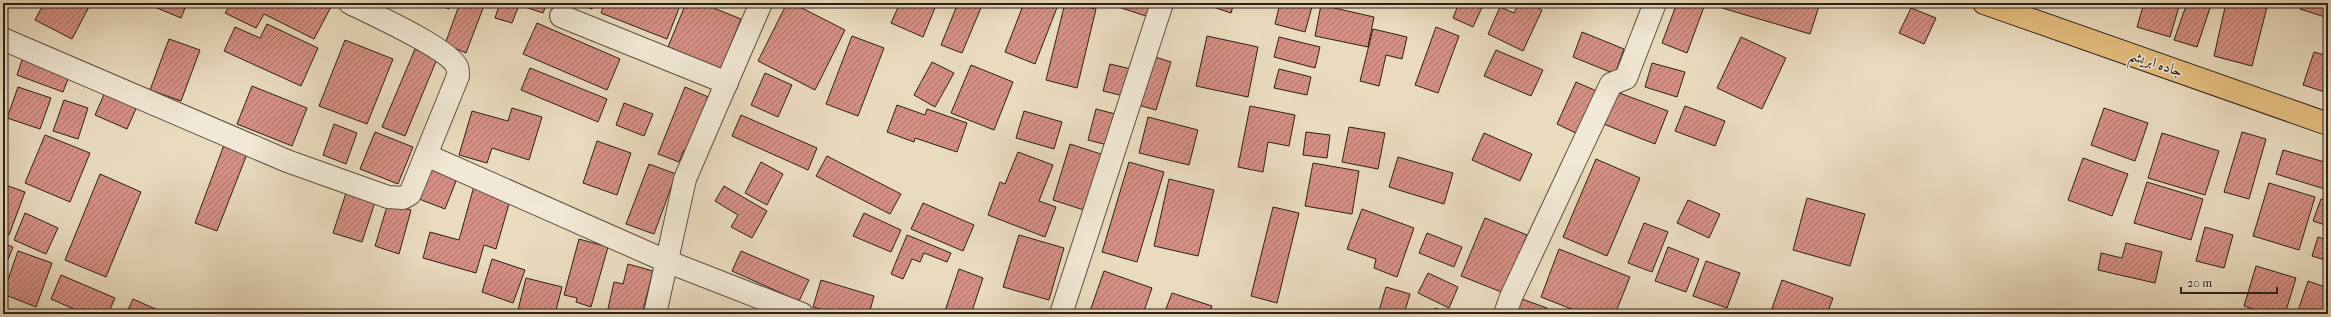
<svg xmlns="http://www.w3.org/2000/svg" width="2331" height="317" font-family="'IM FELL French Canon',Amiri,serif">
<defs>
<pattern id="building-hatch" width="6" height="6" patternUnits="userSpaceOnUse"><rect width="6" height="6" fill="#d49085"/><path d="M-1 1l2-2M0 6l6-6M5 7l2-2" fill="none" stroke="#ac756c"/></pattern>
</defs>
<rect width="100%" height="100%" fill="#eadbbe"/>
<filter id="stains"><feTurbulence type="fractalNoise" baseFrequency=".005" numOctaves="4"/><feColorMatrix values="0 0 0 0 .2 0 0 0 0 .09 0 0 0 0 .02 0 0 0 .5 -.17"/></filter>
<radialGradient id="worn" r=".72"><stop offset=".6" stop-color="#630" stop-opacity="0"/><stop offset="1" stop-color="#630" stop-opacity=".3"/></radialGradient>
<g fill="url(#building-hatch)" stroke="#2b2018">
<path d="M44,3H91L72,39L35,20Z"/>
<path d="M145,3H187L181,18Z"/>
<path d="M231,3H328L332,5L314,39L264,14L256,28L225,13Z"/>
<path d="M436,3H452L449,9Z"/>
<path d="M460,3H485L466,53L445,44Z"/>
<path d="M500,3H547L543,13L519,5L512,23L495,18Z"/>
<path d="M574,3H594L592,9Z"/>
<path d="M605,3H681L667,39L601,13Z"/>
<path d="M686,3H701L741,19L721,69L668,47Z"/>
<path d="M787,3H792L845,30L815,90L758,61Z"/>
<path d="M900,3H937L923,37L891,23Z"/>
<path d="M958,3H983L962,53L941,45Z"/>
<path d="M1024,3H1052L1058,5L1035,64L1005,52Z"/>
<path d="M1065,3L1096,9L1077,88L1046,80Z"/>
<path d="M1106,3H1153L1149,17Z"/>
<path d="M1201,3H1234L1231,13Z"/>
<path d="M1280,3H1313L1305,32L1275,24Z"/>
<path d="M1459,3H1484L1473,27L1453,18Z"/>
<path d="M1519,3H1528L1542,10L1523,51L1488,34L1500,7L1514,13Z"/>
<path d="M1677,3L1705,4L1687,53L1662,43Z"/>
<path d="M1724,3H1820L1810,34L1722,8Z"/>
<path d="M2144,3H2180L2170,37L2137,27Z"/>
<path d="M2187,3L2211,5L2197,47L2174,40Z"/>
<path d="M2226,3H2250L2267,7L2252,66L2214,56Z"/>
<path d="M2302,3H2328V18L2300,9Z"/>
<path d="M1321,5L1374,17L1368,47L1315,36Z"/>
<path d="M1911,8L1936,18L1924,44L1899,33Z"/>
<path d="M537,23L620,59L607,90L523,54Z"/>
<path d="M267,24L318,48L301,86L224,51L235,27L260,38Z"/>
<path d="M1436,27L1459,36L1438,93L1415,85Z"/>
<path d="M1373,29L1407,37L1402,59L1386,55L1379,86L1360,81Z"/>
<path d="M1582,32L1624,49L1615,74L1573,57Z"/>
<path d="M852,36L884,48L858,116L826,104Z"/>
<path d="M1207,36L1258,47L1248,97L1196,86Z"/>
<path d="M1279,37L1320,47L1315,68L1274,57Z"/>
<path d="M1741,37L1786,58L1762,109L1717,88Z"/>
<path d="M169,39L200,50L181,101L150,90Z"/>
<path d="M345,40L393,59L367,124L319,106Z"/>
<path d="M415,49L437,59L405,136L382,127Z"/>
<path d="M1496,50L1543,70L1531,96L1484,76Z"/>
<path d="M2314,52L2328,56V93L2303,85Z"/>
<path d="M24,54L71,71L63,92L17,75Z"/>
<path d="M1152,56L1171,62L1156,110L1138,105Z"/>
<path d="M932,62L954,73L935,107L914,95Z"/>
<path d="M1652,63L1685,72L1677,97L1645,87Z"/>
<path d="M1110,64L1135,70L1128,97L1103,91Z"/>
<path d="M971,65L1013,82L994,130L951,113Z"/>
<path d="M530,68L607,99L598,122L521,90Z"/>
<path d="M1279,69L1311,77L1307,95L1274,88Z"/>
<path d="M765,73L792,85L778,117L751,105Z"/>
<path d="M1576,82L1601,93L1582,136L1557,124Z"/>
<path d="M252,86L307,108L292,146L237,124Z"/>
<path d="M18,87L51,98L40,129L7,118Z"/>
<path d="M685,87L713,99L690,153L684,150L679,162L658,154Z"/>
<path d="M106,90L138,104L127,129L95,115Z"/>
<path d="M1614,91L1668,111L1655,144L1601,123Z"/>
<path d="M64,100L88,108L78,139L53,131Z"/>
<path d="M624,103L653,114L644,136L616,125Z"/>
<path d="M897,105L925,115L927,109L967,123L957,152L915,138L914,142L887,132Z"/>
<path d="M1250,106L1295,115L1289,146L1268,142L1263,172L1238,167Z"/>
<path d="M1685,106L1725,121L1715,146L1675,131Z"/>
<path d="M512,108L542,117L529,160L492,148L487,163L459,155L472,111L508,121Z"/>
<path d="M2104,108L2148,123L2135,161L2091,145Z"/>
<path d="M1096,109L1119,115L1111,146L1088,140Z"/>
<path d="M1024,111L1062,122L1054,149L1016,138Z"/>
<path d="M741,115L817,148L808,170L732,136Z"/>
<path d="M1148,117L1198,130L1189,165L1139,153Z"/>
<path d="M334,124L357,133L346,164L323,155Z"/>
<path d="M1349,127L1385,133L1378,169L1342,162Z"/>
<path d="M375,132L413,147L398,184L360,169Z"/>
<path d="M1306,132L1330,135L1327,158L1303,155Z"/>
<path d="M2242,132L2266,139L2249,199L2224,192Z"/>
<path d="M1484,133L1532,154L1520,181L1472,160Z"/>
<path d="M2162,133L2219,151L2205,195L2148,178Z"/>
<path d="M45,135L90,153L70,202L25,183Z"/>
<path d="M597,141L631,153L617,195L583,183Z"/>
<path d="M1070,144L1107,156L1090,212L1053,200Z"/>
<path d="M224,145L247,154L217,231L195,223Z"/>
<path d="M2283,150L2328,163V190L2276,174Z"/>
<path d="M1018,152L1053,165L1039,201L1056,207L1045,237L988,215L1000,182L1005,184Z"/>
<path d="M827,156L901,194L890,214L816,176Z"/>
<path d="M1398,157L1453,173L1444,204L1389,187Z"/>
<path d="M2083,158L2128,174L2112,216L2068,200Z"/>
<path d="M1596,159L1640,178L1607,256L1563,237Z"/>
<path d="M761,162L783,174L767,205L745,193Z"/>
<path d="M1129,162L1164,172L1137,262L1102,252Z"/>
<path d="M1313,163L1359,171L1352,214L1305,206Z"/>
<path d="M649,164L676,174L654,234L626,224Z"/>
<path d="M432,166L458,176L445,209L419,199Z"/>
<path d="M100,174L141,192L106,277L65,260Z"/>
<path d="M1169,179L1214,190L1198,256L1154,246Z"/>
<path d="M2147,182L2203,199L2191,240L2134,223Z"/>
<path d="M2269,183L2315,197L2299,250L2253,236Z"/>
<path d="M3,184L25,192L9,235L3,233Z"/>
<path d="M474,186L511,197L496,249L484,245L476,273L423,258L430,232L459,240Z"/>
<path d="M724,186L767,211L752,238L731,227L738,215L715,201Z"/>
<path d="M346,193L375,202L362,242L333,233Z"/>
<path d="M1807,198L1865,214L1850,266L1793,250Z"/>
<path d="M2321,199L2328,201V226L2313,221Z"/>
<path d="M1688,200L1720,214L1709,238L1677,223Z"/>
<path d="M388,203L411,210L399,254L375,246Z"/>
<path d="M923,203L974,225L963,251L911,229Z"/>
<path d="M1273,207L1299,213L1277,303L1251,296Z"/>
<path d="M1362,209L1414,228L1397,277L1374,268L1376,259L1347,249Z"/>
<path d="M25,213L58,228L46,254L14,240Z"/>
<path d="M864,213L901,230L891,252L853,236Z"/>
<path d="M1485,218L1527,235L1504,293L1461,276Z"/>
<path d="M1644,223L1668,232L1652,272L1628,263Z"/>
<path d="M2205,227L2233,235L2224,268L2196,261Z"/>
<path d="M1427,233L1462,247L1454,267L1419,253Z"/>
<path d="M907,235L951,253L947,262L924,253L920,262L912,259L903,279L891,274Z"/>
<path d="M1019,235L1064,248L1049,300L1003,287Z"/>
<path d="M2318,237L2328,240V261L2312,256Z"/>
<path d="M579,239L608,247L591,307L576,302L577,298L564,295Z"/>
<path d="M3,243L13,247L3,272Z"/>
<path d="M2126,243L2162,252L2155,283L2098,270L2101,253L2122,258Z"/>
<path d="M1668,247L1699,259L1686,292L1655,281Z"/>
<path d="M1559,249L1630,277L1615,314H1584L1541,297Z"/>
<path d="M18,251L52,263L36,307L3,294Z"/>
<path d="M741,251L809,280L799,301L732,271Z"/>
<path d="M492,259L525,270L513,303L482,292Z"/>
<path d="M1706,261L1740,273L1727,308L1693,296Z"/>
<path d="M628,264L653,271L642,314L607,313L614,282L623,284Z"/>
<path d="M2256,266L2296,278L2285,314H2268L2244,306Z"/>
<path d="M959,269L983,278L971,314H944Z"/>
<path d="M1104,271L1152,288L1143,314H1089Z"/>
<path d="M1428,273L1458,287L1449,308L1418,293Z"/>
<path d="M61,275L115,298L108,314H85L51,299Z"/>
<path d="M526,278L562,287L555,314H517Z"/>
<path d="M821,280L874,296L869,314H837L813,307Z"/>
<path d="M1782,280L1833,298L1827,314H1770Z"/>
<path d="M2308,281L2328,288V314H2297Z"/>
<path d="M1386,287L1410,294L1404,314H1378Z"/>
<path d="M1172,293L1212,306L1209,314H1164Z"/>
<path d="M1519,298L1547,308L1545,314H1513Z"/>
<path d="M133,299L160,311L159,314H117L118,310L126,314Z"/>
<path d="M761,307L783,314H759Z"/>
<path d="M1435,308L1450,314H1432Z"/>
<path d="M881,310L891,314H880Z"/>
</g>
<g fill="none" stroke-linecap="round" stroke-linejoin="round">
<g stroke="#5b4f42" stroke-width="24">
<g id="minor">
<path d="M561,16L727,83"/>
<path d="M3,39L287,161L388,197L403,198L410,194L458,76C458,74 458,69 457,67C450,49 370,13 350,3"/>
<path d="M426,155L666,261L802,314"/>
<path d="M655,314L685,179L761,3"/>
<path d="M1061,314L1162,3"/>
<path d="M1505,314L1511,297L1611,84L1626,78L1655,3"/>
</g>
</g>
<g stroke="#2b2018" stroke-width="24">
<path id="major" d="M1984,3L2328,124"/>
</g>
<use href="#minor" stroke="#f1e8d5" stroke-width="22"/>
<use href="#major" stroke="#e5be7f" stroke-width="22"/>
</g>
<g text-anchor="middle" stroke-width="3" stroke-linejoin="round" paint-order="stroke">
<g font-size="15" fill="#2b2018" stroke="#f1e8d5">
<text transform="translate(2156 63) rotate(19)" y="5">جاده ابریشم</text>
</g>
</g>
<rect width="2331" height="317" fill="none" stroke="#eadbbe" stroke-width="16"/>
<rect x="4" y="4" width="2323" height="309" fill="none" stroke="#2b2018" stroke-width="2"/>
<rect x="8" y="8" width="2315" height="301" fill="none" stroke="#2b2018"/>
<path d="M2181 287v6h96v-6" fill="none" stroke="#2b2018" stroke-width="2"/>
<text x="2187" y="287" font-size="12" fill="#2b2018" stroke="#f1e8d5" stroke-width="3" paint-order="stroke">20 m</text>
<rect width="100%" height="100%" filter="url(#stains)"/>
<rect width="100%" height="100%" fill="url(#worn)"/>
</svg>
